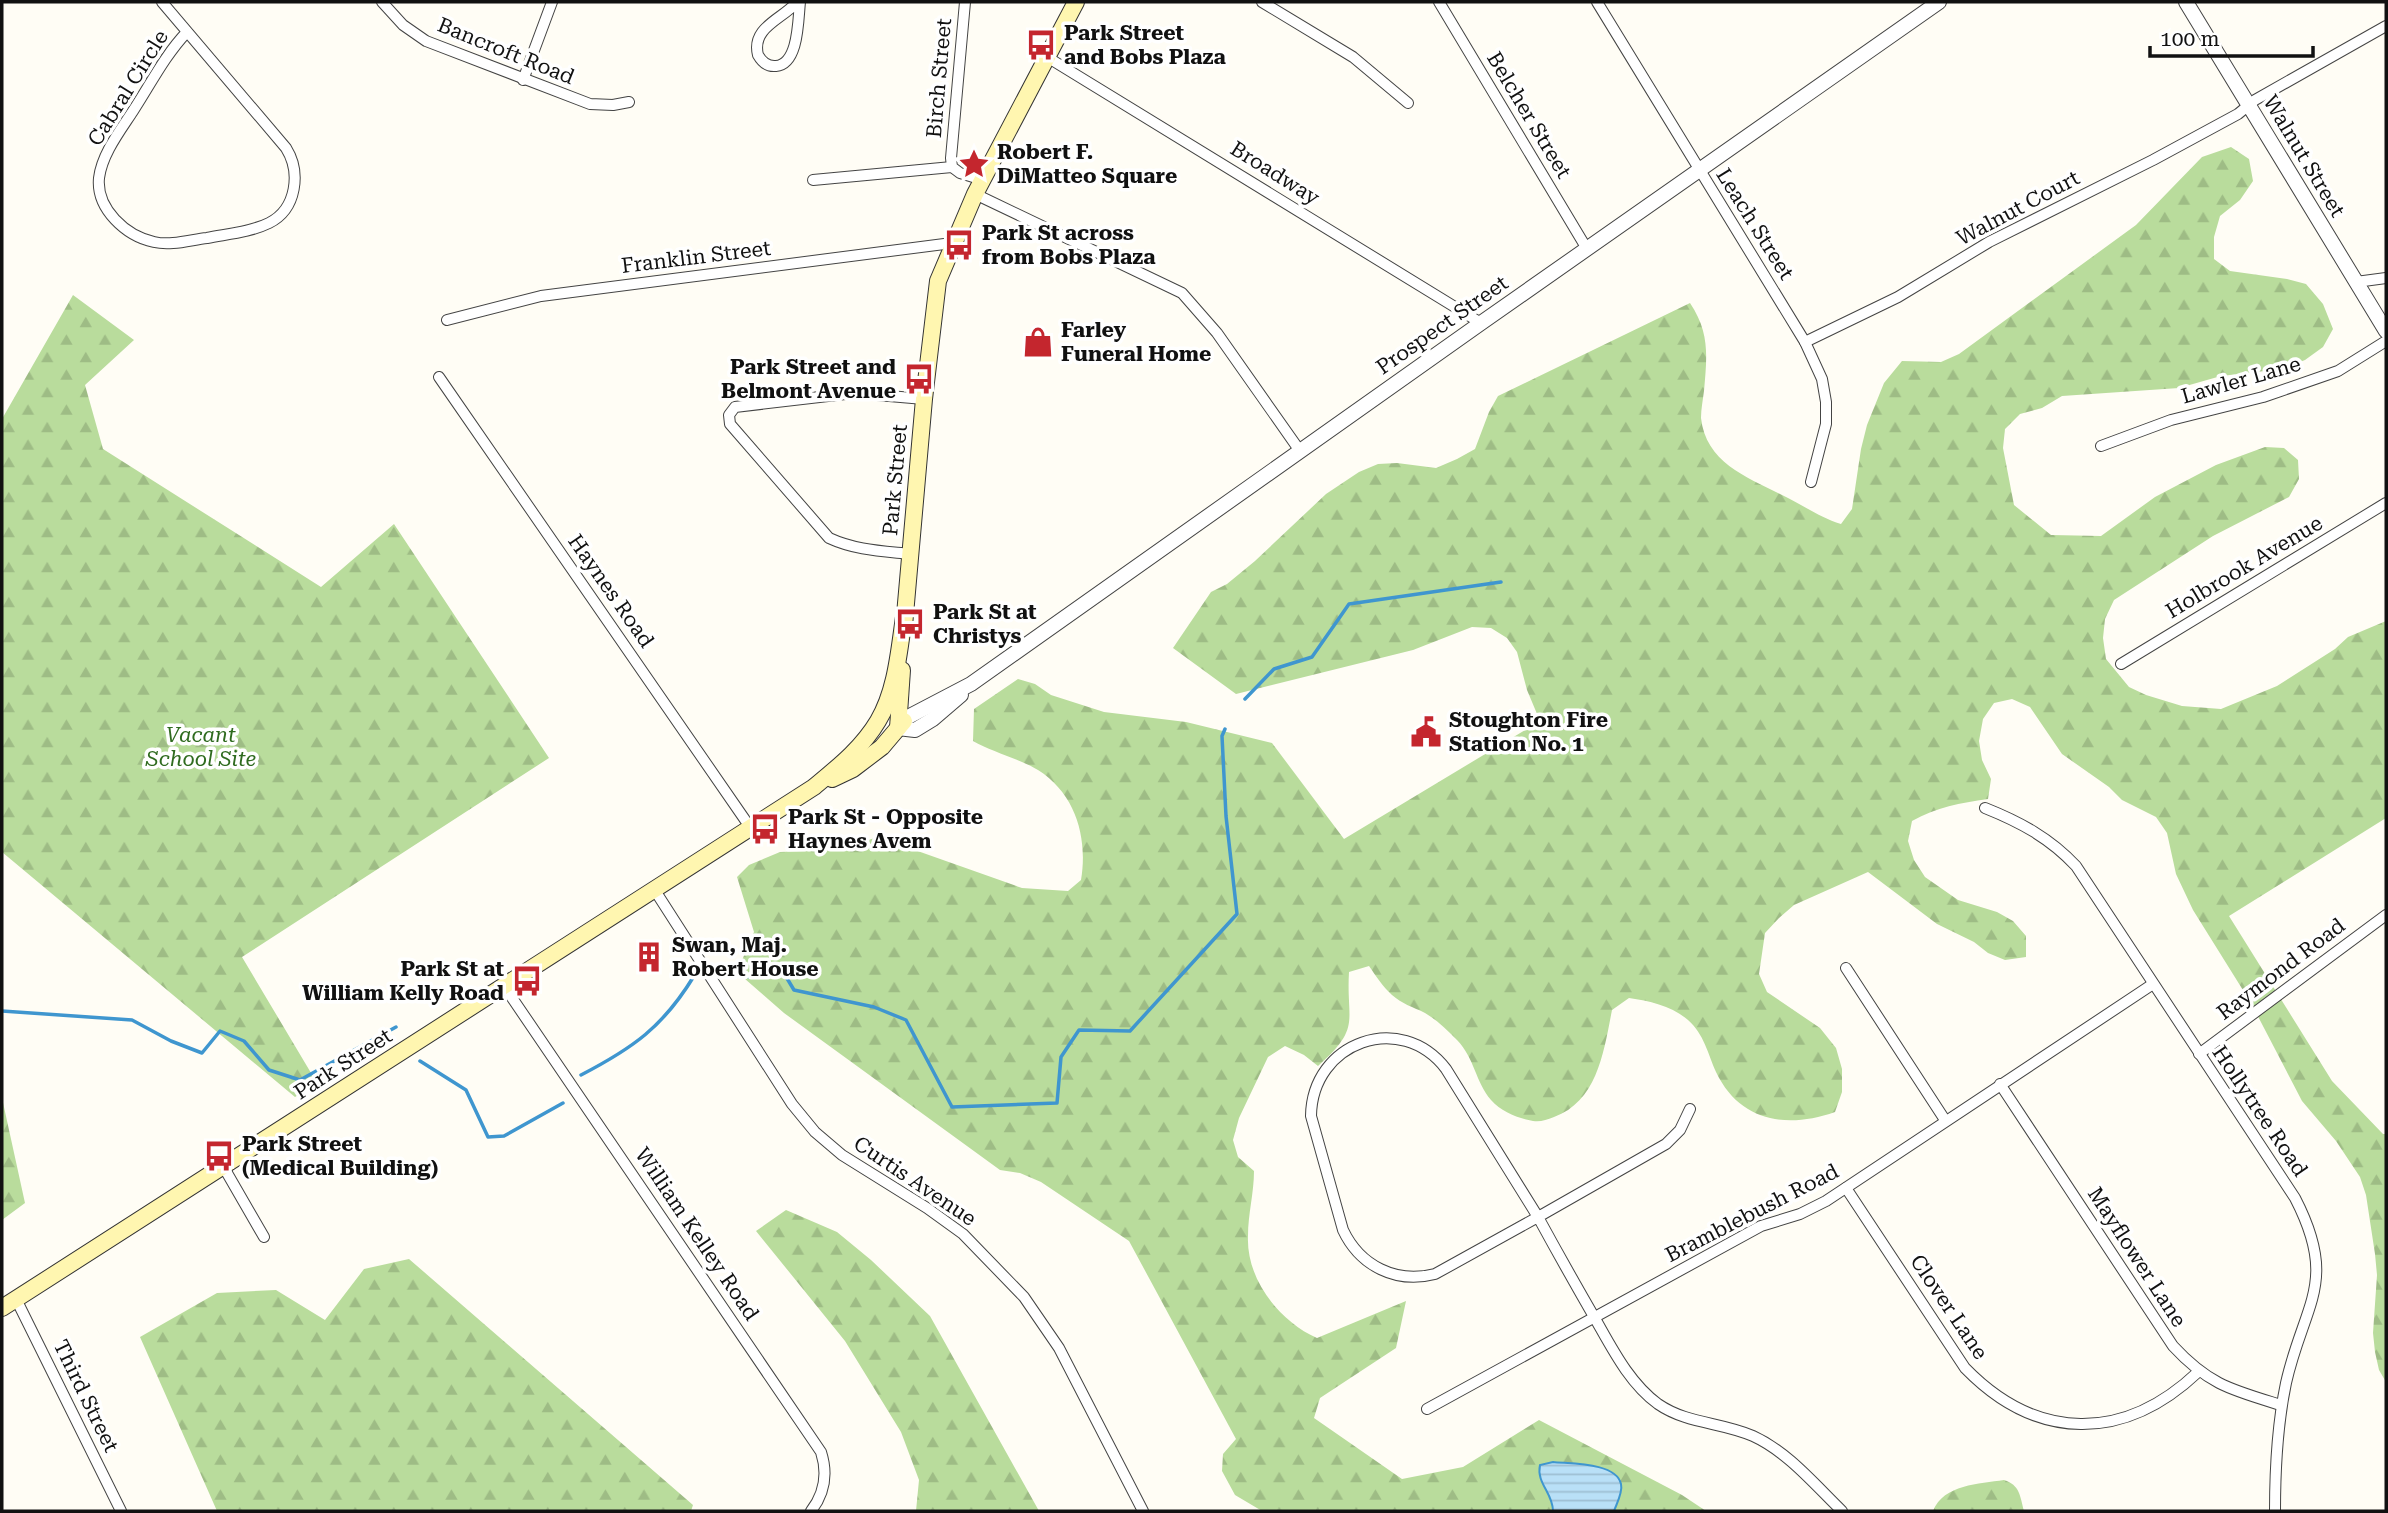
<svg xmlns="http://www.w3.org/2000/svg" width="2388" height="1513" font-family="'Roboto Serif',serif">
<defs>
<pattern id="forest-firs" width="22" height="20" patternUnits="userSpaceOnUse" patternTransform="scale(1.75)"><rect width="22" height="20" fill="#b9dc9c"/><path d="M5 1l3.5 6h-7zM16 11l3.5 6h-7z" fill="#9ebc85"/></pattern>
<pattern id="water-rules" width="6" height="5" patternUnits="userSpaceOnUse" patternTransform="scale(1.75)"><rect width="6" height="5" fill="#b9e0f7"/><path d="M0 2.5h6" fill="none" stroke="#9ebfd3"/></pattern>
</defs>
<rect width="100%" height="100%" fill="#fffdf5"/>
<g fill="url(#forest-firs)">
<path d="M2231,147L2249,159L2253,181L2240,200L2220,216L2214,237V259L2230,271L2287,279L2306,284L2323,304L2333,329L2323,347L2305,360L2282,369L2221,376L2179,388L2062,396L2042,408L2020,414L2005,429L2003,448L2014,505L2051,535L2101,536L2155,497L2216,465L2265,447L2284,448L2298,460L2299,479L2289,497L2213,536L2114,600L2105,619L2103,638L2106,659L2129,687L2146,695L2182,706L2221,709L2277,686L2335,649L2348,637L2386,621V818L2229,916L2332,1081L2383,1134H2386V1382L2379,1370L2375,1352L2373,1333L2377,1275L2375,1254L2366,1195L2360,1177L2336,1141L2302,1101L2251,1003L2193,910L2176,874L2167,833L2156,817L2122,800L2109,787L2062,754L2030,707L2012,699L1994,703L1983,719L1979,741L1982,760L1991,779L1988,799C1960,803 1937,807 1912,821L1908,841L1914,860L1925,877L1958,900L1997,912L2013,921L2026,936V957L2005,960L1988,953L1974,942L1937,924L1868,872L1794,905L1779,918L1765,933L1759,974L1767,992L1820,1028L1836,1048L1842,1069V1092L1835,1112C1787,1129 1740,1122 1716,1072C1708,1054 1704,1034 1688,1020C1672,1006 1650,1001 1629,998L1612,1010C1604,1050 1598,1101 1554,1117C1546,1120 1541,1122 1533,1121C1517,1118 1502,1112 1491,1100C1475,1081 1475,1059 1457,1040C1447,1030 1437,1020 1425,1013C1413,1007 1402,1004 1392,995C1383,987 1376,976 1369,966L1349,972C1346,1022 1362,1027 1318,1066L1304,1055L1285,1046L1268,1057L1239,1118L1233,1140L1238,1157L1254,1171C1254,1193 1248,1214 1248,1236C1246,1279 1279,1321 1317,1338L1406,1301L1396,1348L1320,1398L1314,1418L1402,1479L1463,1467L1539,1420L1682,1495L1706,1511H1262L1235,1495L1222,1471L1223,1454L1236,1439L1129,1241L1041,1182L1020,1173L1000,1170L784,1013L737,972L754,932L737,877L749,865L780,852L836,850L878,837L1022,888L1068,891L1081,880C1088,838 1076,794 1038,770C1020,759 992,752 973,741L974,709L1018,679L1035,684L1051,695L1104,712L1186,722L1272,743L1344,839L1540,721L1527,690L1517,652L1507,638L1491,628L1472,627L1413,650L1236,694L1173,648L1211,592L1227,584L1255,561L1326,494L1359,472L1378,464L1397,463L1436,468L1457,459L1475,449L1489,412L1498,396L1690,303C1710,333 1707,356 1704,391C1703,399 1701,409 1701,418C1706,465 1752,479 1788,498C1806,507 1821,518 1841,524L1852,509L1861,449L1867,425L1884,383L1902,361L1941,362L1959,354L2136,225L2202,157Z"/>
<path d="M73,295L134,340L85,385L103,449L321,587L394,524L549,758L242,957L317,1083L295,1097L2,852V419Z"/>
<path d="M2,1098L25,1203L2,1220Z"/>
<path d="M786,1210L837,1232L871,1260L930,1316L1039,1511H916L919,1480L901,1432L845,1341L756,1231Z"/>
<path d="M409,1259L693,1505L691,1511H217L140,1337L217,1293L276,1290L325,1320L364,1269Z"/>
<path d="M2004,1480C2020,1485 2020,1496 2024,1511H1933C1944,1484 1979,1484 2004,1480Z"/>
</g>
<path fill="url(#water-rules)" stroke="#3f96cf" stroke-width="2" d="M1553,1462C1569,1464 1616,1462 1621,1484C1623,1492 1617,1503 1614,1511H1553C1553,1493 1536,1483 1540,1465Z"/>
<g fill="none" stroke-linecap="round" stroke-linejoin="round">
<g stroke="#3f96cf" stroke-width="3.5">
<path d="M1245,699L1274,669L1312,657L1349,604L1501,582"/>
<path d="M713,966L750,977L770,973L785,975L794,990L874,1007L906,1020L952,1107L1057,1103L1061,1057L1079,1030L1130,1031L1237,914L1226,816L1222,736L1225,729"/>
<path d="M2,1011L132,1020L171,1041L202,1053L220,1031L244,1041L269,1070L300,1080L396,1027"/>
<path d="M420,1061L466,1090L488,1137L504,1136L563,1103"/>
<path d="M581,1075C633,1048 663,1027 694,976"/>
</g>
<g stroke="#444" stroke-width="12">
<g id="minor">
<path d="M162,2L286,148C301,172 297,209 269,223C251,232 227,234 207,238C190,240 171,246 154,242C126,236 96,209 99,178C102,154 120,131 133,111C150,85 165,55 187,32"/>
<path d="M382,2L403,25L426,41L590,104L613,105L629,102"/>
<path d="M797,2C783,19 751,27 758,55C762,62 767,67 776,66C799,64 798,19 800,2"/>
<path d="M965,2L951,158L952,167L960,173L983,180"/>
<path d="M1262,2L1353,57L1408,103"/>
<path d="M1439,2L1587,249"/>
<path d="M1597,2L1805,342L1822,379L1826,402V424L1811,482"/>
<path d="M1047,57L1481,323"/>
<path d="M523,80L552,2"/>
<path d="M813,180L952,167"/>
<path d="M975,194L1182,293L1217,333L1300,451"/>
<path d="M2356,282L2386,278"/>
<path d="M447,320L541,296L952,243"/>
<path d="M1805,342L1898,297L1989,242L2153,160L2238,114L2255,100L2386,26"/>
<path d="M439,377L750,827"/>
<path d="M2101,446L2171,420L2263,397L2338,371L2386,341"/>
<path d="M909,554C881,551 855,550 829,538L730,424L729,415L735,407L854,393L924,399"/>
<path d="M2121,664L2386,503"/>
<path d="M1985,808C2020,822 2050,838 2076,866L2295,1198C2339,1283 2304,1303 2286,1383C2277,1426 2275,1467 2275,1511"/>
<path d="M654,889L792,1104L815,1132L842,1155L927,1208L963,1234L1024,1297L1059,1348L1143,1511"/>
<path d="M1846,968L1945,1120"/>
<path d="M504,986L821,1452C828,1474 825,1493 811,1511"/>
<path d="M2199,1054L2386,915"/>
<path d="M2000,1084L2173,1346C2209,1385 2232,1390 2281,1405"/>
<path d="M1690,1109L1680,1130L1666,1144L1538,1217L1446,1069C1401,1010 1312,1042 1311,1116L1343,1230C1360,1266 1396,1284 1435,1274L1538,1217C1556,1250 1574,1282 1593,1315C1611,1346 1628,1382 1658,1404C1687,1424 1721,1422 1753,1436C1788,1452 1815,1485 1842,1511"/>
<path d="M223,1166L264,1237"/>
<path d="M1846,1188L1965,1368C2037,1442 2124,1442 2198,1372"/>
<path d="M16,1299L121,1511"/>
<path d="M1427,1409L1761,1226L1800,1214L1826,1201L2153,984"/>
</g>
</g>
<g stroke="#444" stroke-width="16">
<g id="tertiary">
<path d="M2186,2L2386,331"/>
<path d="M906,718L971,684L1481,323L1939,2"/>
<path d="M898,728L915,730L933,719L961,695"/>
</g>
</g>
<g stroke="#333" stroke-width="18">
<g id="secondary">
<path d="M904,626L924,399L938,281L975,194L1076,2"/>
<path d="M898,728L902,670"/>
<path d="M832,779L853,769L882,747L904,721"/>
<path d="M2,1308L814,787C838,767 862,748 878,721C896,691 899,651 904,617"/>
</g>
</g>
<use href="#minor" stroke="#fff" stroke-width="10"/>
<use href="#tertiary" stroke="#fff" stroke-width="14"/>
<use href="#secondary" stroke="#fff6b0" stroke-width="16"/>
</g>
<defs>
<g id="bus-bare" transform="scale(2.415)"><path d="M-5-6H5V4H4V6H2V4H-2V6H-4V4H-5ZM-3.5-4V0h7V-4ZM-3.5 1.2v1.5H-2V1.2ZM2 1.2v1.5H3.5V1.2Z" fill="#c4262e" stroke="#fff" stroke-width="2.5" paint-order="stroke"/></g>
<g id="sight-bare" transform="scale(2.415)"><path d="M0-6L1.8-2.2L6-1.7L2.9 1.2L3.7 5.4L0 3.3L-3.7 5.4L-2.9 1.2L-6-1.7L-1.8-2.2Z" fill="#c4262e" stroke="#fff" stroke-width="2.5" paint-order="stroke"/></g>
<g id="shop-bare" transform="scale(2.415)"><path d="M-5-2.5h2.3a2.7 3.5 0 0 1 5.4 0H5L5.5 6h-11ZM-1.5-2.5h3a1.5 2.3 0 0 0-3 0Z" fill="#c4262e" stroke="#fff" stroke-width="2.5" paint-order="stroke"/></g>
<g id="civic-bare" transform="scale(2.415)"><path d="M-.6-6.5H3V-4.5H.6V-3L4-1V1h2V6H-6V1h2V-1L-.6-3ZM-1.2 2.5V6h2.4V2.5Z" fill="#c4262e" stroke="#fff" stroke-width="2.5" paint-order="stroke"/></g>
<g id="building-bare" transform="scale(2.415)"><path d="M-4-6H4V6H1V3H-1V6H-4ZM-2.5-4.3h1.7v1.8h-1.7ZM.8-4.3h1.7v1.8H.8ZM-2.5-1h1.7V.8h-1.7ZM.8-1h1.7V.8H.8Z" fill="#c4262e" stroke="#fff" stroke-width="2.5" paint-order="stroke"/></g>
</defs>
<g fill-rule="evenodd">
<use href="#bus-bare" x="1041" y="45"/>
<use href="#sight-bare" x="974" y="164"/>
<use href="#bus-bare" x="959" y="245"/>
<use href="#shop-bare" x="1038" y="342"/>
<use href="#bus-bare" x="919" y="379"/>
<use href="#bus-bare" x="910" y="624"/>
<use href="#civic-bare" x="1426" y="732"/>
<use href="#bus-bare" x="765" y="829"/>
<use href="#building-bare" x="649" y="957"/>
<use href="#bus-bare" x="527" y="981"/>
<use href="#bus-bare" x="219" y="1156"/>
</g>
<g text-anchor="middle" stroke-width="7" stroke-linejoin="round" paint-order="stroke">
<g font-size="21" font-weight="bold" fill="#111" stroke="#fff" text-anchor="start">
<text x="1064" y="40">Park Street<tspan x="1064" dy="24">and Bobs Plaza</tspan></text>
<text x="997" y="159">Robert F.<tspan x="997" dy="24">DiMatteo Square</tspan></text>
<text x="982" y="240">Park St across<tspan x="982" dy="24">from Bobs Plaza</tspan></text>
<text x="1061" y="337">Farley<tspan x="1061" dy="24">Funeral Home</tspan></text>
<text x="896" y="374" text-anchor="end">Park Street and<tspan x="896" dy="24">Belmont Avenue</tspan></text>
<text x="933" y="619">Park St at<tspan x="933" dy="24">Christys</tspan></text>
<text x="1449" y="727">Stoughton Fire<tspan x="1449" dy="24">Station No. 1</tspan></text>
<text x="788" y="824">Park St - Opposite<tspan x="788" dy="24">Haynes Avem</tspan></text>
<text x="672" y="952">Swan, Maj.<tspan x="672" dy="24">Robert House</tspan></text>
<text x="504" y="976" text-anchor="end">Park St at<tspan x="504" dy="24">William Kelly Road</tspan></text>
<text x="242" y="1151">Park Street<tspan x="242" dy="24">(Medical Building)</tspan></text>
</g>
<g font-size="21" fill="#111" stroke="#fff">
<text transform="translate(506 51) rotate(22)" y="7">Bancroft Road</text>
<text transform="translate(939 78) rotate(-85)" y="7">Birch Street</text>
<text transform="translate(128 88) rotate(-58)" y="7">Cabral Circle</text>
<text transform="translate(1529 115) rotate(59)" y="7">Belcher Street</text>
<text transform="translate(2304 156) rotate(59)" y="7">Walnut Street</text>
<text transform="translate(1275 173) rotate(32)" y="7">Broadway</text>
<text transform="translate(2018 208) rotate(-28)" y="7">Walnut Court</text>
<text transform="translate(1755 224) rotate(58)" y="7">Leach Street</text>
<text transform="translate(696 257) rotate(-7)" y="7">Franklin Street</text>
<text transform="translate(1442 325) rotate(-35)" y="7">Prospect Street</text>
<text transform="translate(2241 380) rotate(-16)" y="7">Lawler Lane</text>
<text transform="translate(895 480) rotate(-85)" y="7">Park Street</text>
<text transform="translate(2244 567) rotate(-31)" y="7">Holbrook Avenue</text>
<text transform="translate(611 591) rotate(55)" y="7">Haynes Road</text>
<text transform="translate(2281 969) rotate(-37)" y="7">Raymond Road</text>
<text transform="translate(343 1064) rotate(-33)" y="7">Park Street</text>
<text transform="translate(2260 1111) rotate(56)" y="7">Hollytree Road</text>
<text transform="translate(915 1181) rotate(34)" y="7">Curtis Avenue</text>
<text transform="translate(1752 1213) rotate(-27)" y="7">Bramblebush Road</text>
<text transform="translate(697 1234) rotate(56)" y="7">William Kelley Road</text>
<text transform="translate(2137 1257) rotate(57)" y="7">Mayflower Lane</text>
<text transform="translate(1949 1307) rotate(56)" y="7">Clover Lane</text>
<text transform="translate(86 1396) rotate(64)" y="7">Third Street</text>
</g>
<g font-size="21" font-style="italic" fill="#2f6b1f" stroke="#fff">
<text x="201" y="742">Vacant<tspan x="201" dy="24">School Site</tspan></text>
</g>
</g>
<rect width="2388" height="1513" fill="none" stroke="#111111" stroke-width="7"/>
<path d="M2150 46v10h163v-10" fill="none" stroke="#111111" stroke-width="3.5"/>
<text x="2160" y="46" font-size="21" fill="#111111" stroke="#ffffff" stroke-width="5" paint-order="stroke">100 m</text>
</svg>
